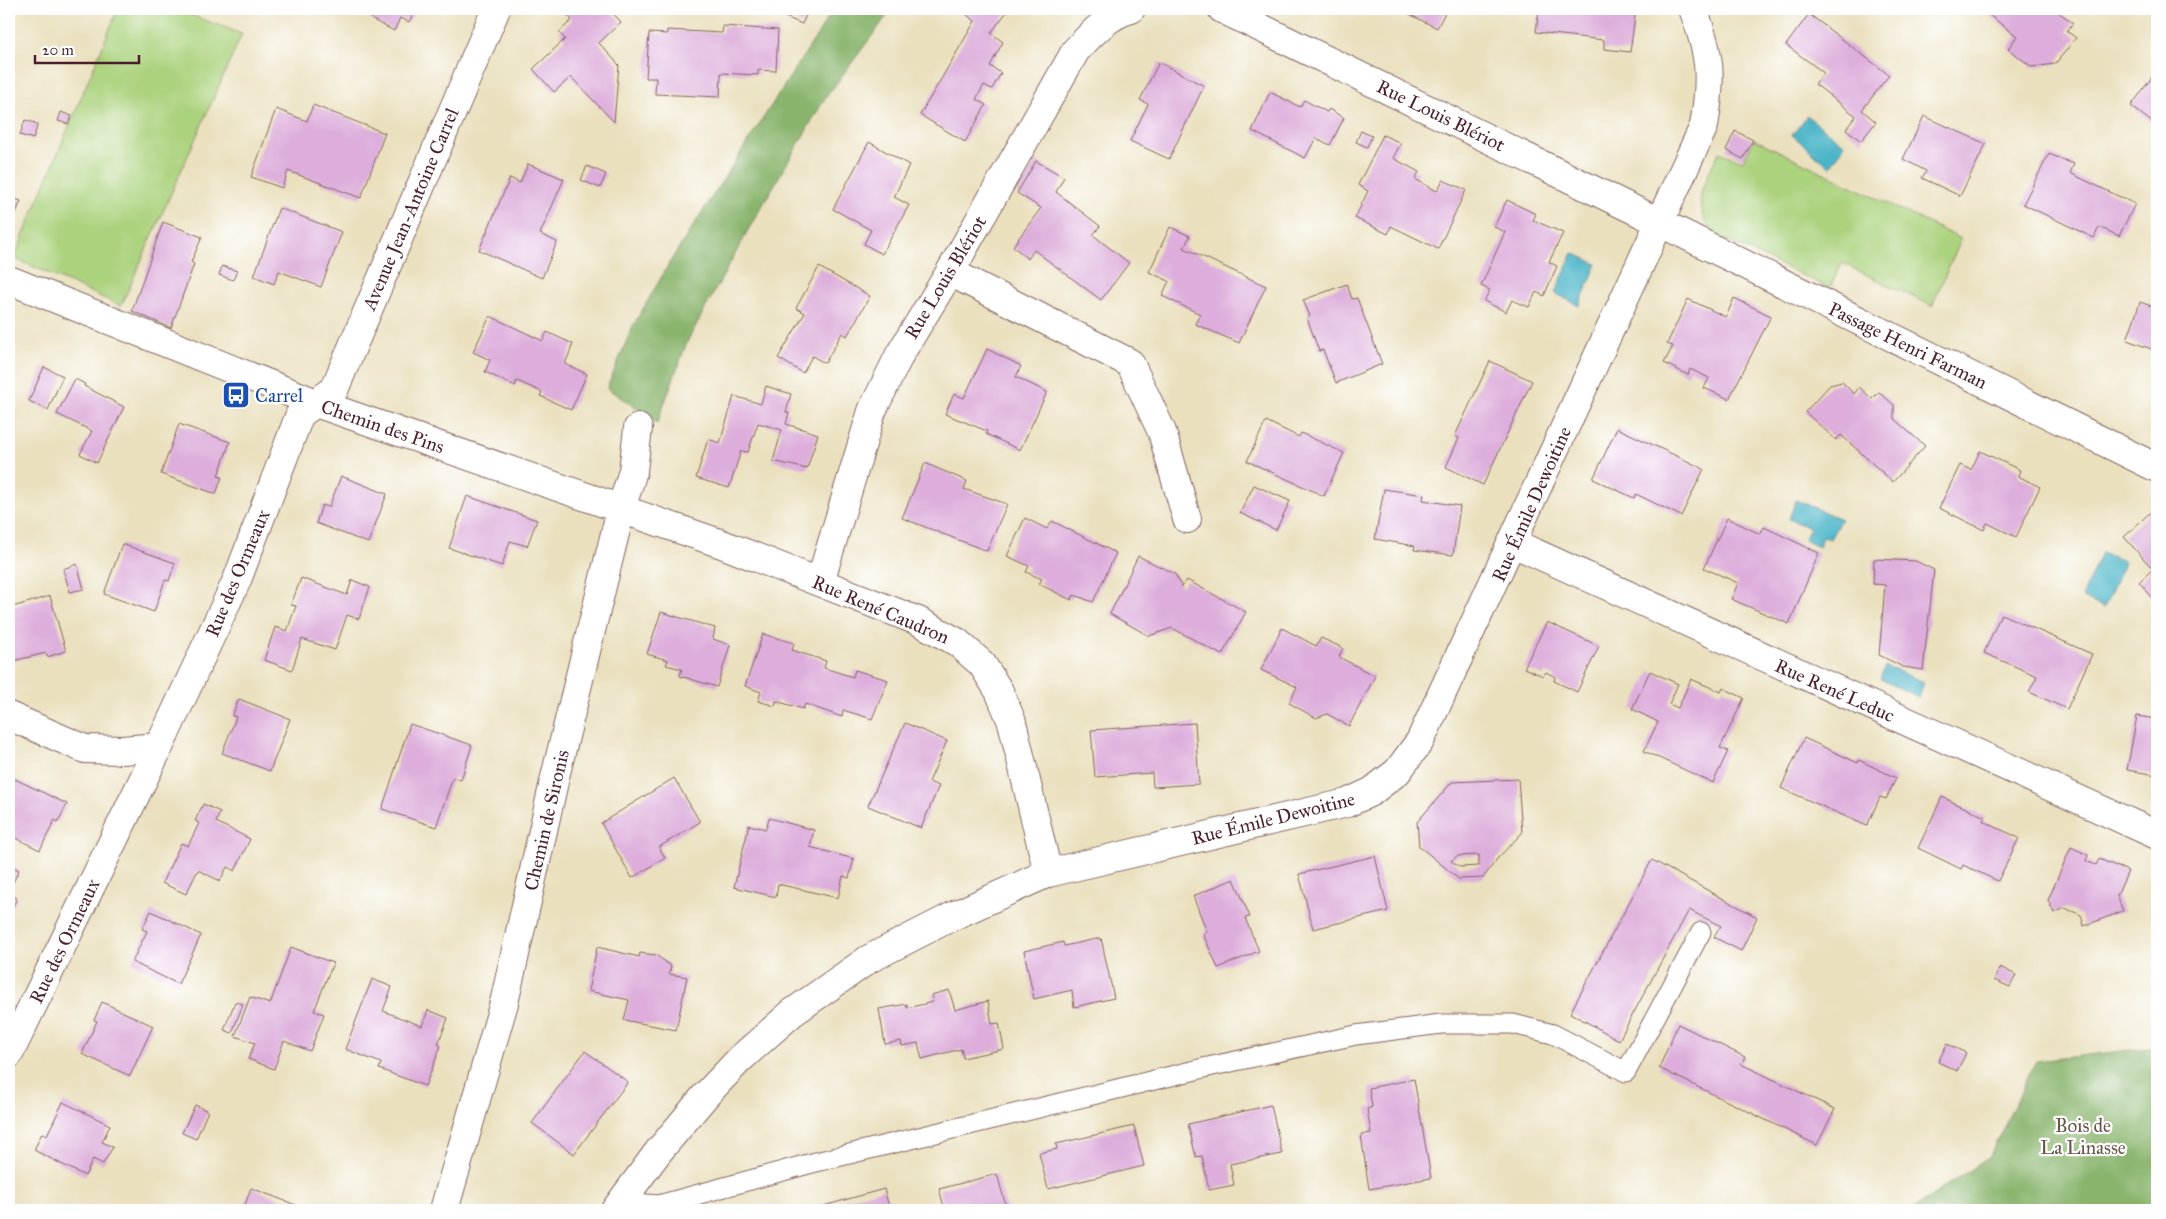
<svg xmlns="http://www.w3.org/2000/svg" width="2166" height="1219" font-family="'IM FELL Great Primer',serif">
<rect width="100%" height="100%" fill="#fff"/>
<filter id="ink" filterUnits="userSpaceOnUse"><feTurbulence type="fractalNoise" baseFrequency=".02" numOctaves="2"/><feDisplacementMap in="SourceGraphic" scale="10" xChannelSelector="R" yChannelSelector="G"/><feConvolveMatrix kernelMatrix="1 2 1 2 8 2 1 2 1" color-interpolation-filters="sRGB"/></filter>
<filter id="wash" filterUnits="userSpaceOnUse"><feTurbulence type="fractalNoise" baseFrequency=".0096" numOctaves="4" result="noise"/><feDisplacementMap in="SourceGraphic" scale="20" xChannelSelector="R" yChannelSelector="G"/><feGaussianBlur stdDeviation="1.12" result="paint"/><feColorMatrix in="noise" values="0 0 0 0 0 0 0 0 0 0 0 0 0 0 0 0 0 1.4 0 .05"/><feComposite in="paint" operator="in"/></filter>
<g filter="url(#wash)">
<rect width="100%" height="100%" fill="#eae0be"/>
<g fill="#abd27d" stroke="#7a7854">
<path d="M118,9H175L242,34L121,306L14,258Z"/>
<path d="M1754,139L1961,239L1932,306L1842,263L1830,288L1717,236C1687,207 1704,183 1719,152L1743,161Z"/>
</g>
<g fill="#88b46c" stroke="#696a4c">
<path d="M834,9H892L824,100L748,230L687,342L657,423L607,388L632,328L673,257Z"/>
<path d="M2157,1047V1210H1911L1989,1157L2036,1061Z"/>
</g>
<g fill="#4bb5c8" stroke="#4a6a7a">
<path d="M1807,116L1845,145L1830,167L1792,135Z"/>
<path d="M1573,253L1597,264L1579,306L1555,293Z"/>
<path d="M1796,500L1841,519L1830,539L1822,536L1819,547L1804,540L1810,528L1789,519Z"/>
<path d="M2101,553L2125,561L2104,608L2082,597Z"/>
<path d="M1885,666L1924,682L1919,697L1880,679Z"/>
</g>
<g id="blocks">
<g fill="#ddaedb" fill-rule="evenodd">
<path d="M377,9H416L409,22L400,18L394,31L371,19Z"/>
<path d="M570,9H609L621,22L599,43L619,65L614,122L571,77L554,92L533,69L565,39L559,32L572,20L566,13Z"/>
<path d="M766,9H809L802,24Z"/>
<path d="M959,9H1009L991,33L1003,42L990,66L1001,73L992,89L984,85L976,99L986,105L965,142L920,115L975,21Z"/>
<path d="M1399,9H1447L1437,28Z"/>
<path d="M1539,9H1636L1630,52L1604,49V40L1536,32Z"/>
<path d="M1981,9H2054L2073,23L2067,31L2076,38L2055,64L2032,67L2008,49L2017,36Z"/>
<path d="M1809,14L1889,75L1862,110L1876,122L1861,141L1846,129L1856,116L1815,84L1824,73L1786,45Z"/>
<path d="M723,26L778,30L776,71L758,70V75L721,73L720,97L655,94L656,78H646L649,33L667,34V30L722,33Z"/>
<path d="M1159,62L1204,86L1169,159L1130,141L1148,104L1140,100Z"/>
<path d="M2155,73L2157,75V126L2131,106Z"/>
<path d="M1270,92L1300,107L1304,100L1327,112L1329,109L1344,118L1330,145L1316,138L1305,158L1252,131Z"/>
<path d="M313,105L385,133L361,198L288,171L282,188L251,177L276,109L307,121Z"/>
<path d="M61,112L72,116L68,124L58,121Z"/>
<path d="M1924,116L1986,144L1960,196L1922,178L1926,171L1903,159Z"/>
<path d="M25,120L38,124L33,139L20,135Z"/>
<path d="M1361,131L1372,136L1367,147L1356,142Z"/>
<path d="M1735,131L1753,140L1743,159L1726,150Z"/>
<path d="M1383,135L1401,143L1393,158L1419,172L1415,179L1437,191L1443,180L1466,190L1438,249L1391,226L1388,234L1355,218L1368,191L1358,185Z"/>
<path d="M869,142L909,165L894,197L909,205L882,254L864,244L871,230L833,209Z"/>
<path d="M2049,154L2074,164L2070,173L2135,204L2119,236L2099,227L2094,238L2023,204Z"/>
<path d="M1036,161L1064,177L1056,192L1100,226L1093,235L1129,263L1101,300L1034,250L1028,259L1013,246L1041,208L1017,193Z"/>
<path d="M528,164L564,179L540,234L557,242L542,278L479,250L510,178L520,183Z"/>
<path d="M587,166L606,174L600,188L581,180Z"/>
<path d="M9,197L21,201L10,227H9Z"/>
<path d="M1507,200L1536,214L1533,220L1563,233L1549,262L1557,266L1544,296L1536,292L1529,307L1512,300L1506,312L1484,301L1490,290L1481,286L1505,232L1494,227Z"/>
<path d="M279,208L342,232L321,287L279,271L274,284L254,276Z"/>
<path d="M163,222L202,237L191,262L194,264L171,328L132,311Z"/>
<path d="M1170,227L1190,236L1184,248L1266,286L1239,343L1195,324L1200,314L1162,296L1169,281L1149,272Z"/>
<path d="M222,266L237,271L233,280L219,275Z"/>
<path d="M819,267L870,296L847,336L842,333L825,363L812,356L803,373L778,358L805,313L796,308Z"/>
<path d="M1347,284L1352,299L1357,298L1382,364L1336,383L1323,350L1319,351L1307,318L1310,316L1303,300Z"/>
<path d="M1734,298L1771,316L1729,399L1704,388L1709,378L1690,369L1688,375L1664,363L1673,346L1667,344L1688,299L1726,317Z"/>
<path d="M2140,302L2157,308V351L2127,340Z"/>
<path d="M490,316L543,341L547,332L573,344L565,364L587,374L571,410L540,396L542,392L517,381L515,386L485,372L490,360L473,352Z"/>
<path d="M987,349L1021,366L1016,377L1047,392L1020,450L986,434L987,431L945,414L954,394L964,398Z"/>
<path d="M1490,361L1532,381L1483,485L1446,467L1459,438L1455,436Z"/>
<path d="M44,367L63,376L48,410L29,401Z"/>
<path d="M75,379L85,384L84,386L124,407L97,463L80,454L92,431L57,414Z"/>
<path d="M1842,382L1854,394L1859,387L1872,399L1879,392L1894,405V419L1925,446L1893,482L1841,435L1836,440L1805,412L1830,385Z"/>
<path d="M766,386L791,394L786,412L789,413L786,424L818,434L807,469L773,461L782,430L758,423L748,452L741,451L729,488L696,478L708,439L720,443L734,396L761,404Z"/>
<path d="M1266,421L1299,437L1301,433L1344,453L1324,496L1247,461Z"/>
<path d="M179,424L230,442L218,476L222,477L216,494L161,474Z"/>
<path d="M1617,428L1704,469L1681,516L1636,494L1634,498L1593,479Z"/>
<path d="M1980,451L2020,470L2018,476L2040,487L2016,537L1987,523L1984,530L1939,508L1960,465L1971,470Z"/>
<path d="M925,463L967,481L964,489L1007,504L987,551L902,518Z"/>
<path d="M341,476L387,494L368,543L316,523L322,505L329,507Z"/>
<path d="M1254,485L1290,501L1276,530L1240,513Z"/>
<path d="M1384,489L1424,495L1423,500L1460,506L1453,555L1414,550L1415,546L1375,539Z"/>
<path d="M467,496L537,520L527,546L510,541L502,566L449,548Z"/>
<path d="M2156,507L2157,509V603L2139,582L2153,569L2124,537Z"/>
<path d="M1025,518L1047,529L1052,521L1116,553L1093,602L1074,595L1071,600L1039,584L1042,579L1026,572L1029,566L1007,556Z"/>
<path d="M1727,518L1760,534L1764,527L1819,553L1789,624L1731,599L1738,583L1704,568Z"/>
<path d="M122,544L175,563L169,581L165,580L154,612L104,594Z"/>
<path d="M1138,556L1175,574L1182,587L1187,580L1246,612L1222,655L1172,628L1149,636L1110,614Z"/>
<path d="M1874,559L1916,561L1934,570L1923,670L1903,667L1879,655L1885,585L1873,584Z"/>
<path d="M77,564L84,589L70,592L63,569Z"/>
<path d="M301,578L347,595L352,580L370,587L359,619L347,615L335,650L302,639L292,670L264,660L275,627L287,631L296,606L291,605Z"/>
<path d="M50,596L66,651L47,657L46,653L13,661L9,647V608Z"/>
<path d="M661,612L715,628L713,639L730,645L717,687L680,676L682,669L666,665L668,660L647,654Z"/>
<path d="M2001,614L2092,654L2067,709L2029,692L2037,676L1984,653Z"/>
<path d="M1547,622L1599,646L1577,692L1554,681L1555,677L1546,672L1543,676L1524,668Z"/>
<path d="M1282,628L1316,646L1321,638L1343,648L1339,657L1375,676L1349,726L1327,714L1316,718L1289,703L1297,687L1261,670Z"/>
<path d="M763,634L794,643L792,650L826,661L824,668L853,677L855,670L888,680L872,719L843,710L842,717L805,704L803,709L776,701L775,706L758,701L761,692L745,686Z"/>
<path d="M1650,671L1678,684L1669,704L1678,708L1691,679L1721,692L1723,688L1744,698L1720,748L1728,751L1713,783L1644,751L1658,722L1632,709Z"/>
<path d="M239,699L290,719L270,771L222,753L236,717L232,716Z"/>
<path d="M2137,716L2157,719V775L2127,770Z"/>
<path d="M905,723L947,741L929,782L939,786L921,828L868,806Z"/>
<path d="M1195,723L1199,784L1153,787L1152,773L1095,777L1091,730Z"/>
<path d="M410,724L472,745L461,780L453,777L436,827L382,809Z"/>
<path d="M1804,738L1858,763L1859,760L1896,778L1886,799L1880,797L1867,826L1781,788Z"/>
<path d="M674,778L700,822L659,847L665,858L632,878L601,823Z"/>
<path d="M15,779L67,804L58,822L55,820L40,850L9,835V793Z"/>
<path d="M1518,779L1522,833L1497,859L1483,878L1459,879L1419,846L1417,822L1452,782ZM1479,855V866L1460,867L1451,861L1457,856Z"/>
<path d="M1942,797L1985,817L1983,821L2019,838L1998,881L1963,865L1961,869L1918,848Z"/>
<path d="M203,804L220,812L216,822L250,839L235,871L227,867L220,881L198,870L186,894L162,883L181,843L188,846L199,823L195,821Z"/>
<path d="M769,818L814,830L810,847L854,859L849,878L843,876L838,898L778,884L776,897L734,887L749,825L766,829Z"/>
<path d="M2071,847L2088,855L2086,861L2096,865L2099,859L2128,871L2117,896L2123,911L2084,926L2081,915L2065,908L2054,913L2048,900Z"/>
<path d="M1375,856L1388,911L1313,929L1299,874Z"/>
<path d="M1652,860L1757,917L1741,951L1714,937L1721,926L1689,910L1619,1040L1570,1013Z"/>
<path d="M9,865L19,870L9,891Z"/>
<path d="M1234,879L1250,917L1245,918L1259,951L1218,968L1203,934L1207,932L1193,896Z"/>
<path d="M9,894L17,898L9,914Z"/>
<path d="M151,911L201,935L178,984L132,962L147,931L142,929Z"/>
<path d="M1101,938L1114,998L1074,1007L1072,990L1034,999L1024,951L1063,942L1064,946Z"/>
<path d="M291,947L333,963L314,1011L324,1014L310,1051L284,1041L274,1069L248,1059L255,1043L235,1036L250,997L270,1004Z"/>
<path d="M597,947L639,957L640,953L656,955L671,966L669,974L687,977L676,1030L624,1020L629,1000L588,991Z"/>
<path d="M2000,967L2016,975L2010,987L1994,980Z"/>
<path d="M372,979L392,987L383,1011L422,1026L428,1010L448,1018L438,1044L441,1046L425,1086L379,1069L381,1063L345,1049Z"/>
<path d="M949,990L955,1010L988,1001L992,1024L999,1023L1004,1049L963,1058L961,1049L922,1059L918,1043L902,1046L901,1041L885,1044L879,1009L907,1004V1008L933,1002L931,995Z"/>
<path d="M102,1002L153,1026L130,1076L82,1054L97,1021L94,1020Z"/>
<path d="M235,1002L243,1004L232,1033L224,1030Z"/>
<path d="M1678,1024L1745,1057L1741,1064L1835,1109L1817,1145L1659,1068Z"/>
<path d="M1947,1044L1966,1053L1957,1071L1938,1062Z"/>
<path d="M585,1051L628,1082L574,1154L532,1123Z"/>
<path d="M1414,1079L1431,1178L1369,1189L1361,1135L1371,1133L1367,1109L1372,1107L1369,1088Z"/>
<path d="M63,1102L110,1125L102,1142L113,1147L103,1164L93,1159L85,1176L34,1150L42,1133L47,1135Z"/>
<path d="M195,1105L208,1111L196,1139L182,1133Z"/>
<path d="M1271,1105L1282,1154L1230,1164L1234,1185L1209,1190L1202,1156L1196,1157L1188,1124Z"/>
<path d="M1134,1126L1144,1166L1048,1189L1039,1153L1057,1149L1056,1144Z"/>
<path d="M997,1174L1007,1210H945L939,1189Z"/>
<path d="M251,1188L296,1205L294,1210H243Z"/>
<path d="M884,1189L890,1210H817L816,1208Z"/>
</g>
</g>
</g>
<g filter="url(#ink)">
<use href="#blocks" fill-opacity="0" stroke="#82635e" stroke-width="1"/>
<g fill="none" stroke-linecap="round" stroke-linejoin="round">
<g stroke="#82635e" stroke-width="21">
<path id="lane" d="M621,1202L659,1205L812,1163L1208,1067L1356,1035L1441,1024H1513L1553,1034L1626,1072L1701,932"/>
</g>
<g stroke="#82635e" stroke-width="30">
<g id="street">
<path d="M1222,9L1659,222L2157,468"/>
<path d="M950,272L1130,363L1162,432L1187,519"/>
<path d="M9,280L316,403L722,544L918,621L957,642L982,664L999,691L1012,722L1048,873"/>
<path d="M1513,543L2157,835"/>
<path d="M820,582L872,411L900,354L950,272L1076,50C1092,34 1109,14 1131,9"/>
<path d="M9,716L85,749L122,750L159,747"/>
<path d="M9,1054L159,747L237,580L300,414L334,390L496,9"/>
<path d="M444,1210L504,1003L556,773L621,509L633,471L638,428"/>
<path d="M615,1210L658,1152L705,1096L740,1059L792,1013L869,959L953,916L1048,873L1347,803L1371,792L1397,772L1420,741L1704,126C1712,77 1711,56 1693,9"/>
</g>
</g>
<use href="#lane" stroke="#fff" stroke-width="19"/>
<use href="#street" stroke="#fff" stroke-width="28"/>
</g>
</g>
<defs>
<g id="bus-square" transform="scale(1.4375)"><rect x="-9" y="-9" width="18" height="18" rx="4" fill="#1a4fb4" stroke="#fff"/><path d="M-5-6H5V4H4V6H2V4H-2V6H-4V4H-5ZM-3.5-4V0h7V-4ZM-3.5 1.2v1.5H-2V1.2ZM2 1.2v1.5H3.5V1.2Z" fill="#fff"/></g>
</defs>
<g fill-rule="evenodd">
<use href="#bus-square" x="236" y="395"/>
</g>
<g text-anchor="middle" stroke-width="4.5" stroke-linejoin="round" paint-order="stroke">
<g font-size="19" fill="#4a1f2b" stroke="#fff">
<text transform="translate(1441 115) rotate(26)" y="7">Rue Louis Blériot</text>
<text transform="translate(410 209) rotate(-67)" y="7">Avenue Jean-Antoine Carrel</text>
<text transform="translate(945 277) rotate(-59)" y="7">Rue Louis Blériot</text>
<text transform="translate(1908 345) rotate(26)" y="7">Passage Henri Farman</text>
<text transform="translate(383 426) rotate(19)" y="7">Chemin des Pins</text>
<text transform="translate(1531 504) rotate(-66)" y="7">Rue Émile Dewoitine</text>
<text transform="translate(237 573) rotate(-67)" y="7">Rue des Ormeaux</text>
<text transform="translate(881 609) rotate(23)" y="7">Rue René Caudron</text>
<text transform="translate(1835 690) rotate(24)" y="7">Rue René Leduc</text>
<text transform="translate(1273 818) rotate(-14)" y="7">Rue Émile Dewoitine</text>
<text transform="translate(546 820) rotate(-77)" y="7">Chemin de Sironis</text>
<text transform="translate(64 941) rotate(-64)" y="7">Rue des Ormeaux</text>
</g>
<g font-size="19" fill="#164399" stroke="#fff" text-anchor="start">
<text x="255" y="402">Carrel</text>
</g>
<g font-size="19" fill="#675544" stroke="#fff">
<text x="2083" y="1132">Bois de<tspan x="2083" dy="22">La Linasse</tspan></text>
</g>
</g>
<rect width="2166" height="1219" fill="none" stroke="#fff" stroke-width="30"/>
<path d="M35 55v8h104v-8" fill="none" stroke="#4a1f2b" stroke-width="2.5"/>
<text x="42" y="55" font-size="15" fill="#4a1f2b" stroke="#ffffff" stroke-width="4" paint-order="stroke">20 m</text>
</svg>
